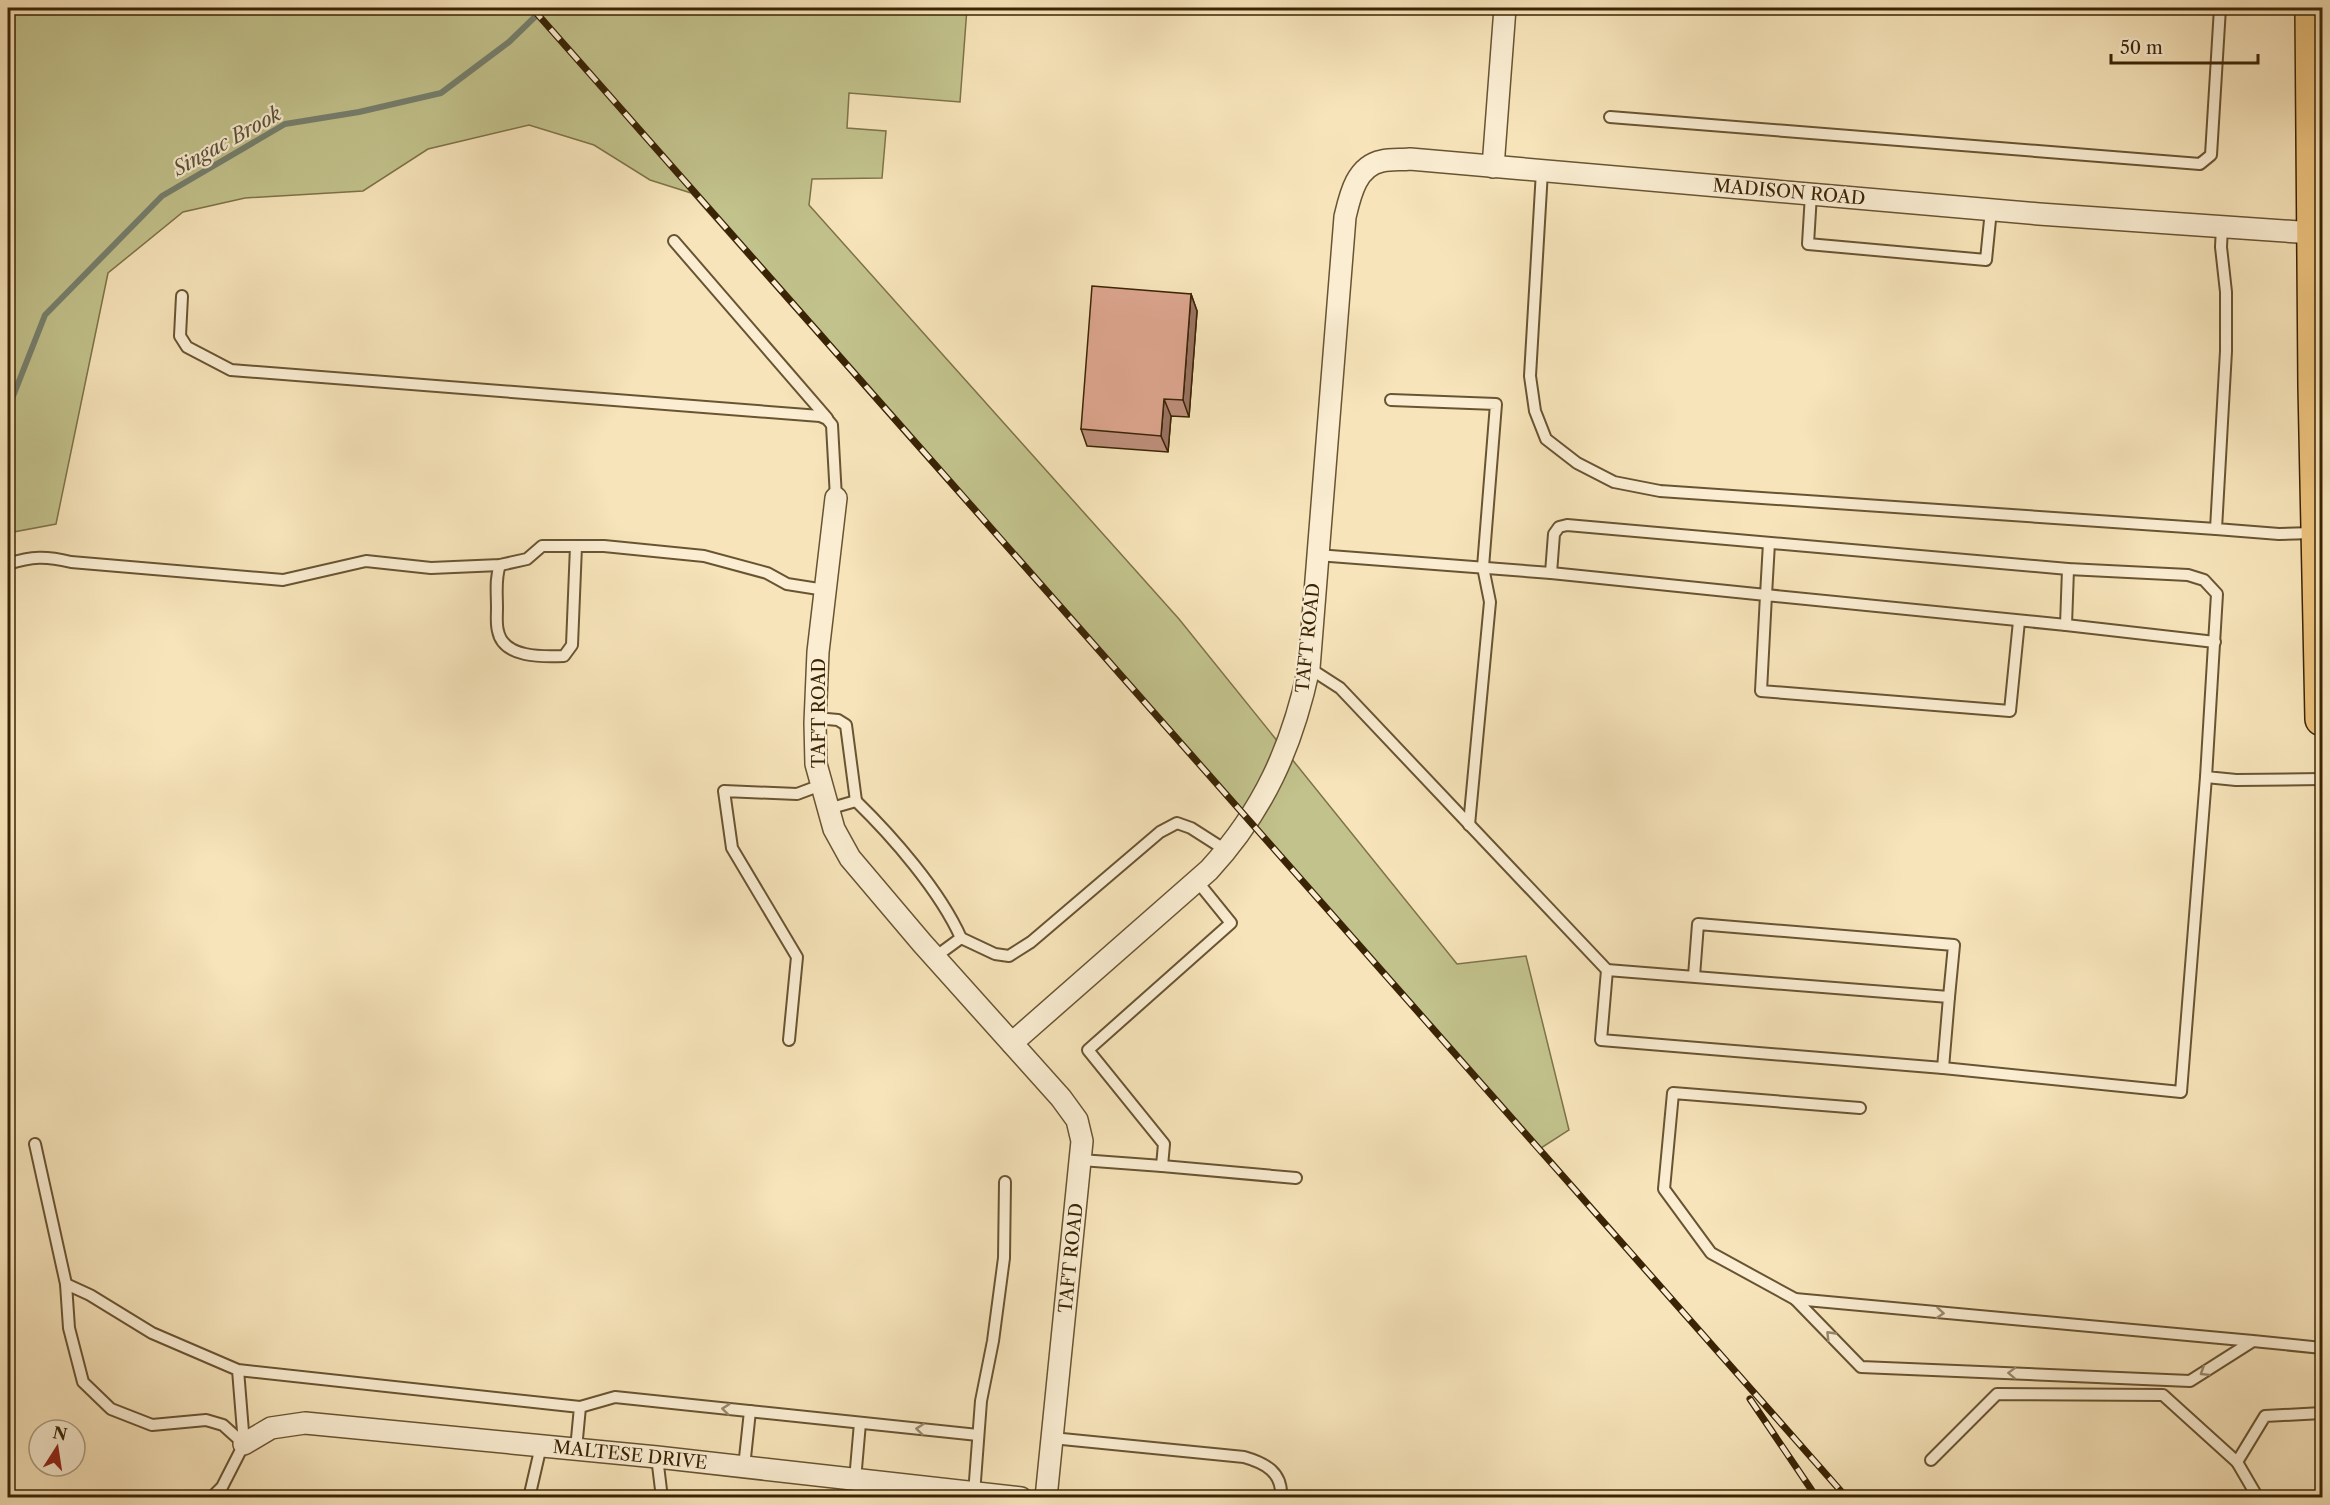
<svg xmlns="http://www.w3.org/2000/svg" width="2330" height="1505" font-family="'Libre Caslon Text',serif">
<rect width="100%" height="100%" fill="#f7e4ba"/>
<filter id="stains"><feTurbulence type="fractalNoise" baseFrequency=".00333" numOctaves="4"/><feColorMatrix values="0 0 0 0 .2 0 0 0 0 .09 0 0 0 0 .02 0 0 0 .5 -.17"/></filter>
<radialGradient id="worn" r=".72"><stop offset=".6" stop-color="#630" stop-opacity="0"/><stop offset="1" stop-color="#630" stop-opacity=".3"/></radialGradient>
<path fill="#c2c28c" stroke="#7e7348" stroke-width="1.5" d="M8,8H967L960,102L849,93L847,128L886,131L882,178L812,179L809,205L1179,619L1457,964L1526,956L1569,1130L1538,1150L691,193L650,180L594,145L529,125L428,149L363,191L245,198L183,212L108,273L56,524L8,533Z"/>
<g fill="none" stroke-linecap="round" stroke-linejoin="round">
<path stroke="#76806f" stroke-width="6" d="M8,409L45,315L162,196L285,124L359,112L441,93L509,42L544,8"/>
<g stroke="#695432" stroke-width="14">
<g id="lane">
<path d="M1610,117L2200,164L2211,155L2220,8"/>
<path d="M1542,171L1530,376L1535,411L1546,439L1577,463L1614,482L1660,491L2216,529"/>
<path d="M1811,194L1808,244L1986,260L1991,210"/>
<path d="M2222,227L2221,247L2226,292V351L2216,529L2279,534L2314,533"/>
<path d="M674,241L827,418"/>
<path d="M182,296L180,336L187,347L231,370L820,416L827,419L832,425L836,498"/>
<path d="M1391,400L1496,404L1483,567L1490,602L1469,825"/>
<path d="M1317,555L1551,573L1554,534L1559,527L1567,525L2068,569L2188,575L2204,580L2217,594L2206,777L2236,780L2322,779"/>
<path d="M8,564C32,556 46,556 71,562L283,580L366,561L431,568L500,565L527,559L542,546H604L704,556L767,573L787,584L825,590"/>
<path d="M500,565C495,578 497,593 497,608C497,615 496,624 498,631C503,658 543,657 564,656L572,645L576,546"/>
<path d="M1551,573L1766,595L1769,543"/>
<path d="M2019,621L2010,711L1761,691L1766,595L2066,625L2068,569"/>
<path d="M2066,625L2215,642"/>
<path d="M1309,668L1340,688L1607,970L1601,1040L1943,1068L2181,1092L2206,777"/>
<path d="M816,718L838,720L846,725L856,801"/>
<path d="M828,809L856,801C893,837 940,891 961,938"/>
<path d="M935,957L961,938L995,954L1009,956L1031,942L1160,832L1177,823L1191,828L1227,851"/>
<path d="M1607,970L1949,997L1943,1068"/>
<path d="M1694,976L1698,924L1954,945L1949,997"/>
<path d="M789,1040L797,957L732,848L724,791L797,794L821,785"/>
<path d="M35,1144L66,1284"/>
<path d="M1081,1160L1162,1166L1164,1144L1088,1050L1231,923L1197,881"/>
<path d="M1162,1166L1296,1178"/>
<path d="M1795,1299L1711,1253L1664,1189L1673,1093L1860,1108"/>
<path d="M2253,1341L2190,1381L1861,1367L1795,1299L2253,1341L2322,1348"/>
<path d="M238,1370L244,1444L223,1425L206,1420L152,1425L111,1409L83,1382L69,1328L66,1284L90,1295L152,1333L238,1370L580,1407L576,1449"/>
<path d="M580,1407L615,1397L978,1435"/>
<path d="M1052,1438L1244,1457C1265,1463 1283,1472 1281,1498"/>
<path d="M657,1457L662,1498"/>
<path d="M1931,1460L1997,1394L2163,1395L2237,1462L2265,1416L2322,1413"/>
<path d="M2237,1462L2258,1498"/>
<path d="M744,1467L750,1411"/>
<path d="M855,1480L860,1423"/>
<path d="M974,1494L981,1401L993,1341L1004,1258L1005,1182"/>
<path d="M211,1498L222,1487L244,1444"/>
<path d="M529,1498L541,1446"/>
</g>
</g>
<g stroke="#695432" stroke-width="24">
<g id="street">
<path d="M1493,167L1505,8"/>
<path d="M836,498L818,652L815,723L816,764L834,829L850,858L922,943L1061,1098L1077,1120L1082,1141L1046,1498"/>
<path d="M1012,1043L1209,870C1264,810 1292,747 1309,668L1345,217C1350,196 1356,166 1382,161C1391,159 1401,160 1410,159L2039,214L2313,233"/>
<path d="M244,1444L271,1428L305,1423L657,1457L1021,1498"/>
</g>
</g>
<g stroke="#3a2405" stroke-width="36">
<path id="primary" d="M2312,8L2315,386L2322,719"/>
</g>
<use href="#lane" stroke="#faedd2" stroke-width="10"/>
<use href="#street" stroke="#faedd2" stroke-width="21"/>
<use href="#primary" stroke="#ecc27d" stroke-width="33"/>
<g stroke="#3a2405" stroke-width="7">
<g id="rail">
<path d="M532,8L1847,1498"/>
<path d="M1750,1399L1817,1498"/>
</g>
</g>
<use href="#rail" stroke="#faedd2" stroke-width="4.5" stroke-dasharray="14" stroke-linecap="butt"/>
</g>
<path fill="#be8f7b" stroke="#3a2405" stroke-width="1.5" d="M1191,294L1197,311L1189,417L1171,416L1168,452L1087,446L1081,429Z"/>
<g fill="#9b7464" stroke="#3a2405" stroke-width="1.5">
<path d="M1191,294L1197,311L1189,417L1183,400Z"/>
<path d="M1164,399L1171,416L1168,452L1161,436Z"/>
</g>
<path fill="#dda68f" stroke="#3a2405" stroke-width="1.5" d="M1092,286L1191,294L1183,400L1164,399L1161,436L1081,429Z"/>
<defs><path id="oneway-chevron" d="M-2-3.5L2.5 0L-2 3.5" fill="none" stroke-width="1.6" stroke-linecap="round" stroke-linejoin="round" transform="scale(1.5)"/></defs>
<g stroke="#9a886c">
<use href="#oneway-chevron" transform="translate(1940 1313) rotate(5)"/>
<use href="#oneway-chevron" transform="translate(1830 1335) rotate(-134)"/>
<use href="#oneway-chevron" transform="translate(2204 1372) rotate(148)"/>
<use href="#oneway-chevron" transform="translate(2012 1373) rotate(-178)"/>
<use href="#oneway-chevron" transform="translate(726 1409) rotate(-174)"/>
<use href="#oneway-chevron" transform="translate(920 1429) rotate(-174)"/>
</g>
<g text-anchor="middle" stroke-width="4.5" stroke-linejoin="round" paint-order="stroke">
<g font-size="18" fill="#3a2405" stroke="#faedd2">
<text transform="translate(1789 192) rotate(5)" y="6">MADISON ROAD</text>
<text transform="translate(1308 638) rotate(-84)" y="6">TAFT ROAD</text>
<text transform="translate(819 713) rotate(-90)" y="6">TAFT ROAD</text>
<text transform="translate(1071 1258) rotate(-84)" y="6">TAFT ROAD</text>
<text transform="translate(630 1455) rotate(6)" y="6">MALTESE DRIVE</text>
</g>
<g font-size="20" font-style="italic" fill="#58523a" stroke="#faedd2">
<text transform="translate(227 141) rotate(-29)" y="7">Singac Brook</text>
</g>
</g>
<rect width="2330" height="1505" fill="none" stroke="#f7e4ba" stroke-width="30"/>
<rect x="9" y="9" width="2312" height="1487" fill="none" stroke="#3a2405" stroke-width="3"/>
<rect x="15" y="15" width="2300" height="1475" fill="none" stroke="#3a2405" stroke-width="1.5"/>
<g transform="translate(57 1448) rotate(12)"><circle r="28" fill="#faedd2" stroke="#ad9d80" stroke-width="1.5"/>
<path d="M0-4.5L10 22L0 15L-10 22Z" fill="#8f2418"/>
<text y="-9" font-size="16" font-weight="bold" text-anchor="middle" fill="#3a2405">N</text>
</g>
<path d="M2111 54v9h147v-9" fill="none" stroke="#3a2405" stroke-width="3"/>
<text x="2120" y="54" font-size="18" fill="#3a2405" stroke="#faedd2" stroke-width="4.5" paint-order="stroke">50 m</text>
<rect width="100%" height="100%" filter="url(#stains)"/>
<rect width="100%" height="100%" fill="url(#worn)"/>
</svg>
